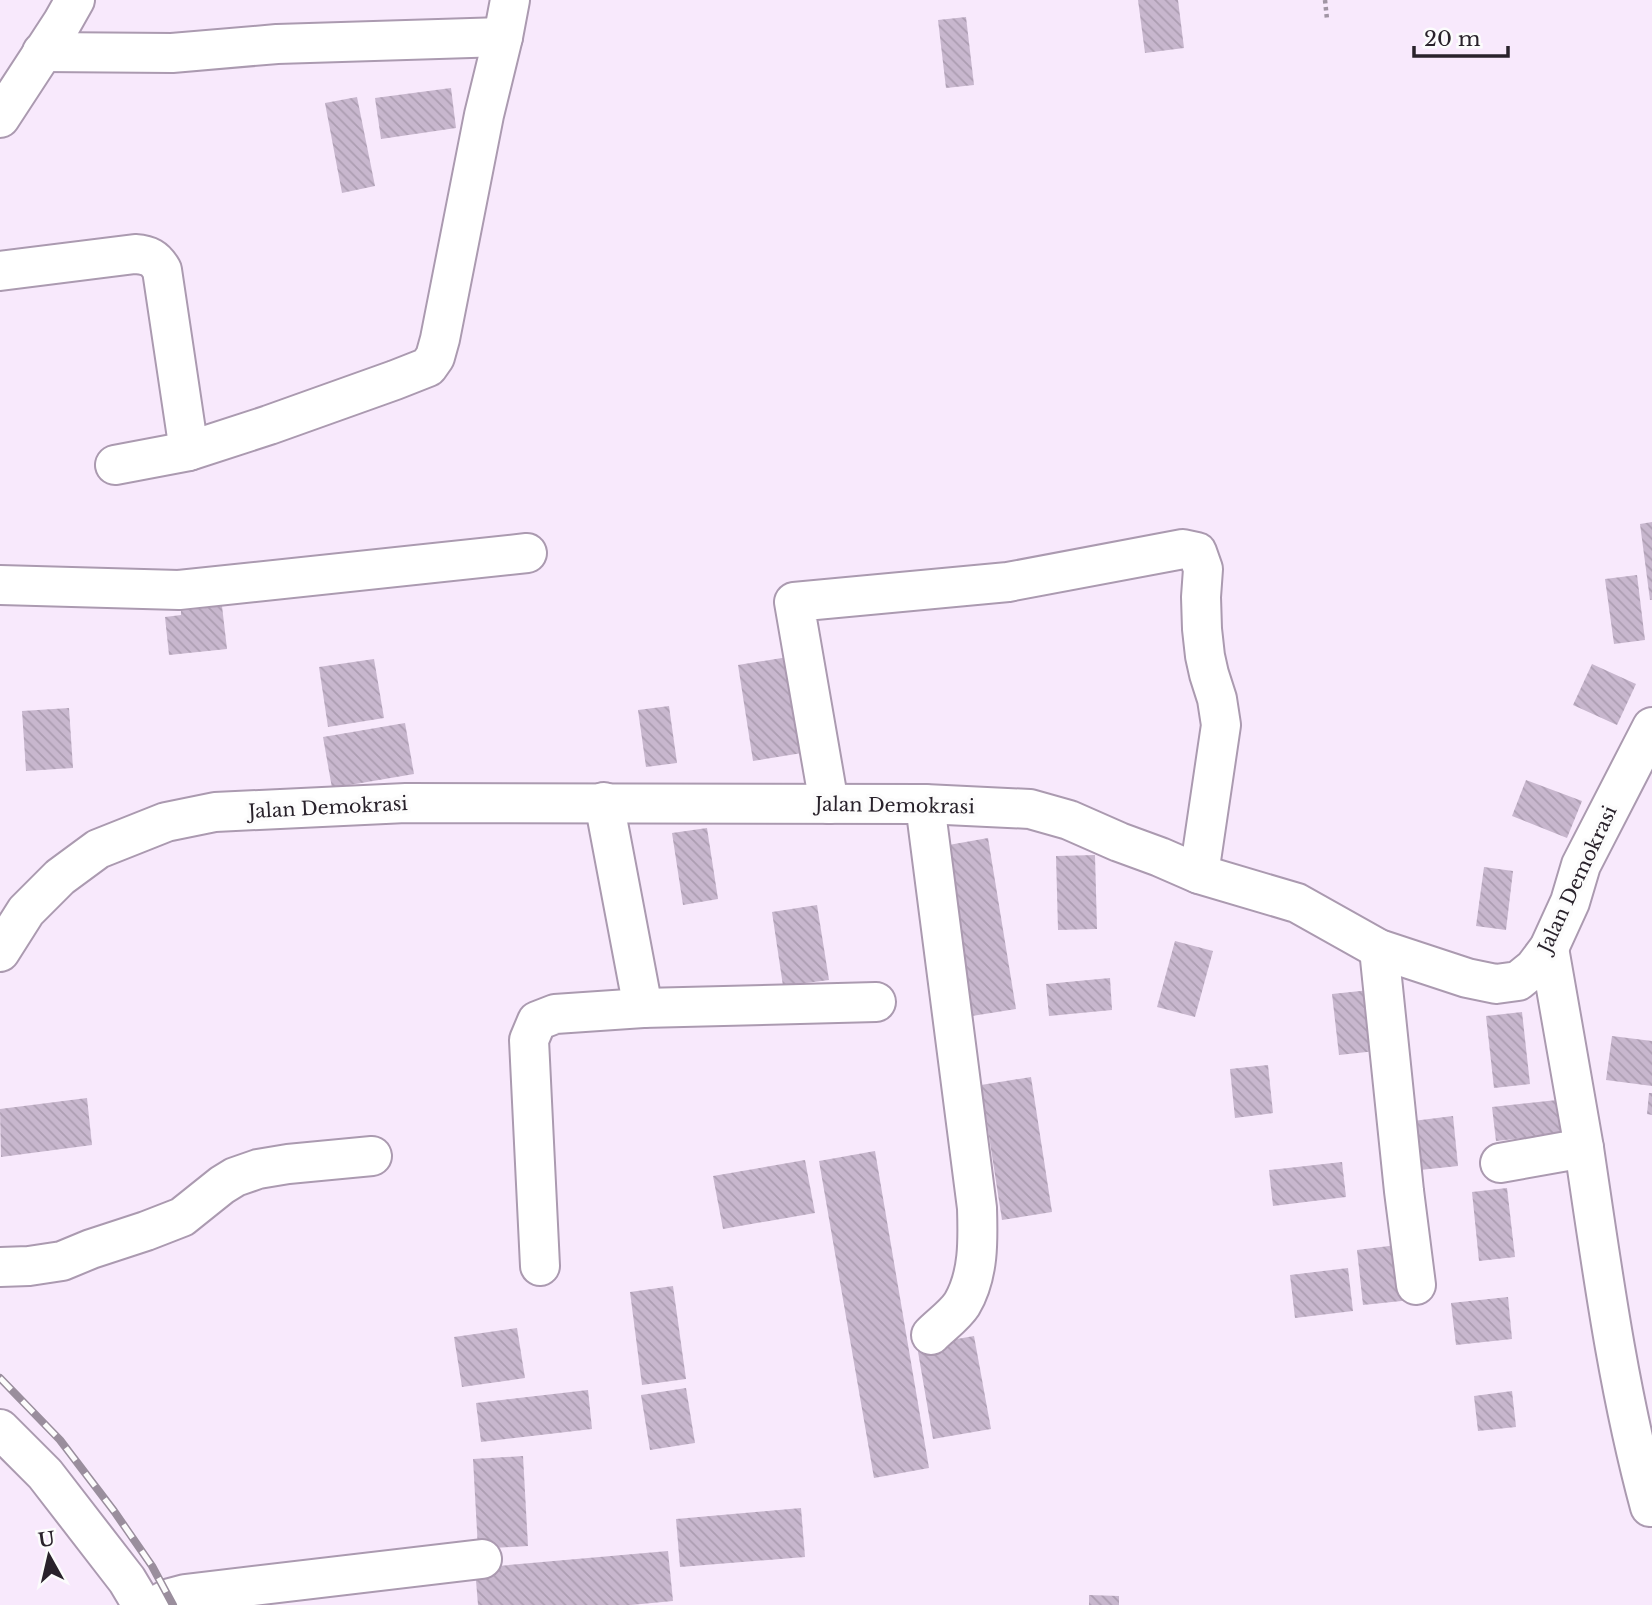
<svg xmlns="http://www.w3.org/2000/svg" width="1652" height="1605" font-family="'Libre Baskerville',serif">
<defs>
<pattern id="building-back-hatch" width="6" height="6" patternUnits="userSpaceOnUse" patternTransform="scale(1.75)"><rect width="6" height="6" fill="#c8b7ce"/><path d="M-1 5l2 2M0 0l6 6M5-1l2 2" fill="none" stroke="#ac9db1"/></pattern>
</defs>
<rect width="100%" height="100%" fill="#f8e9fc"/>
<g fill="url(#building-back-hatch)">
<path d="M1138,0H1178L1184,48L1145,53Z"/>
<path d="M966,17L974,85L946,88L938,20Z"/>
<path d="M451,88L456,128L381,139L375,98Z"/>
<path d="M357,97L375,186L342,193L325,103Z"/>
<path d="M1652,522V600H1650L1640,524Z"/>
<path d="M1637,575L1645,640L1614,644L1605,579Z"/>
<path d="M222,606L227,649L169,655L165,617L181,615V611Z"/>
<path d="M788,657L802,753L753,761L738,665Z"/>
<path d="M374,659L384,718L328,727L319,667Z"/>
<path d="M1592,664L1636,684L1617,725L1573,705Z"/>
<path d="M669,706L677,763L646,767L638,710Z"/>
<path d="M69,708L73,768L26,771L22,711Z"/>
<path d="M405,723L414,774L332,788L323,737Z"/>
<path d="M1526,780L1582,801L1567,838L1512,816Z"/>
<path d="M707,828L718,899L683,905L672,833Z"/>
<path d="M988,838L1016,1009L972,1016L943,846Z"/>
<path d="M1095,855L1097,929L1058,930L1056,856Z"/>
<path d="M1484,867L1513,871L1506,930L1476,926Z"/>
<path d="M817,905L829,980L783,986L772,912Z"/>
<path d="M1175,941L1213,951L1195,1017L1157,1007Z"/>
<path d="M1110,978L1112,1010L1049,1016L1046,984Z"/>
<path d="M1370,990L1376,1051L1339,1055L1332,994Z"/>
<path d="M1522,1012L1530,1084L1494,1088L1486,1016Z"/>
<path d="M1612,1036L1652,1041V1086L1606,1080Z"/>
<path d="M1268,1065L1273,1113L1235,1118L1230,1069Z"/>
<path d="M1031,1077L1052,1212L1002,1220L981,1085Z"/>
<path d="M1649,1093H1652V1115L1647,1114Z"/>
<path d="M87,1098L92,1145L1,1157L0,1109Z"/>
<path d="M1557,1100L1561,1134L1496,1141L1492,1107Z"/>
<path d="M1453,1116L1458,1166L1410,1171L1405,1122Z"/>
<path d="M875,1151L929,1468L874,1478L819,1161Z"/>
<path d="M805,1160L815,1213L723,1229L713,1176Z"/>
<path d="M1342,1162L1346,1197L1273,1206L1269,1170Z"/>
<path d="M1507,1188L1515,1257L1479,1261L1472,1192Z"/>
<path d="M1405,1244L1411,1300L1363,1305L1357,1250Z"/>
<path d="M1348,1268L1353,1311L1295,1318L1290,1275Z"/>
<path d="M673,1286L686,1379L642,1385L630,1292Z"/>
<path d="M1508,1297L1512,1339L1456,1345L1451,1303Z"/>
<path d="M517,1328L525,1378L462,1387L454,1337Z"/>
<path d="M974,1336L991,1429L933,1439L917,1346Z"/>
<path d="M686,1388L695,1443L650,1450L641,1395Z"/>
<path d="M588,1390L592,1429L481,1442L476,1403Z"/>
<path d="M1512,1391L1516,1427L1478,1431L1474,1396Z"/>
<path d="M523,1456L528,1546L478,1549L473,1459Z"/>
<path d="M801,1508L805,1557L680,1567L676,1519Z"/>
<path d="M668,1551L673,1601L631,1605H478L475,1568Z"/>
<path d="M1089,1595L1119,1596V1605H1089Z"/>
</g>
<g fill="none" stroke-linecap="round" stroke-linejoin="round">
<g stroke="#ab9ab0" stroke-width="42">
<g id="minor">
<path d="M42,52L172,53L277,44L503,37"/>
<path d="M0,118L62,23L75,0"/>
<path d="M0,271L135,254C149,255 155,258 162,270L189,451"/>
<path d="M115,465L189,451L269,425L395,380L428,367L435,357L440,339L484,115L503,37L510,0"/>
<path d="M0,585L179,590L527,553"/>
<path d="M604,802L643,1008"/>
<path d="M829,804L794,602L1008,582L1183,549L1197,552L1203,569L1201,597L1202,629L1205,656L1209,674L1217,699L1221,725L1199,874"/>
<path d="M925,804L977,1208C978,1240 979,1275 962,1304C955,1315 941,1325 931,1335"/>
<path d="M1379,949L1404,1191L1416,1285"/>
<path d="M0,952L26,911L60,877L98,849L166,822L215,812L406,803L925,804L1030,809L1069,820L1119,842L1160,857L1199,874L1297,903L1379,949L1467,978L1496,984L1518,981L1534,968L1549,948L1570,902L1581,865L1652,727"/>
<path d="M1584,1148C1602,1269 1618,1389 1650,1507"/>
<path d="M1500,1163L1584,1148L1549,948"/>
<path d="M540,1266L529,1040L537,1021L555,1014L643,1008L876,1002"/>
<path d="M0,1267L29,1266L62,1261L91,1249L146,1231L182,1217L222,1185L235,1177L258,1169L288,1164L372,1156"/>
<path d="M0,1429L45,1474L127,1580L142,1605"/>
<path d="M157,1605L170,1598L185,1594L482,1559"/>
</g>
</g>
<path stroke="#a195a4" stroke-width="4.5" stroke-dasharray="3.5 3.5" stroke-linecap="butt" d="M1325,0L1327,19"/>
<use href="#minor" stroke="#fff" stroke-width="38"/>
<g stroke="#9a8e9d" stroke-width="8">
<path id="rail" d="M0,1378L60,1440L114,1511L152,1566L173,1605"/>
</g>
<use href="#rail" stroke="#fcfcfc" stroke-width="5" stroke-dasharray="16" stroke-linecap="butt"/>
</g>
<g text-anchor="middle" stroke-width="7" stroke-linejoin="round" paint-order="stroke">
<g font-size="19" fill="#29222b" stroke="#fcfcfc">
<text transform="translate(895 805) rotate(1)" y="7">Jalan Demokrasi</text>
<text transform="translate(328 807) rotate(-3)" y="7">Jalan Demokrasi</text>
<text transform="translate(1577 879) rotate(-65)" y="7">Jalan Demokrasi</text>
</g>
</g>
<g transform="translate(49 1556) rotate(352)" stroke="#fcfcfc" stroke-width="5" paint-order="stroke">
<path d="M0-5L12 26L0 18L-12 26Z" fill="#29222b"/>
<text y="-10" font-size="19" font-weight="bold" text-anchor="middle" fill="#29222b">U</text>
</g>
<path d="M1414 46v10h94v-10" fill="none" stroke="#29222b" stroke-width="3.5"/>
<text x="1424" y="46" font-size="21" fill="#29222b" stroke="#fcfcfc" stroke-width="5" paint-order="stroke">20 m</text>
</svg>
